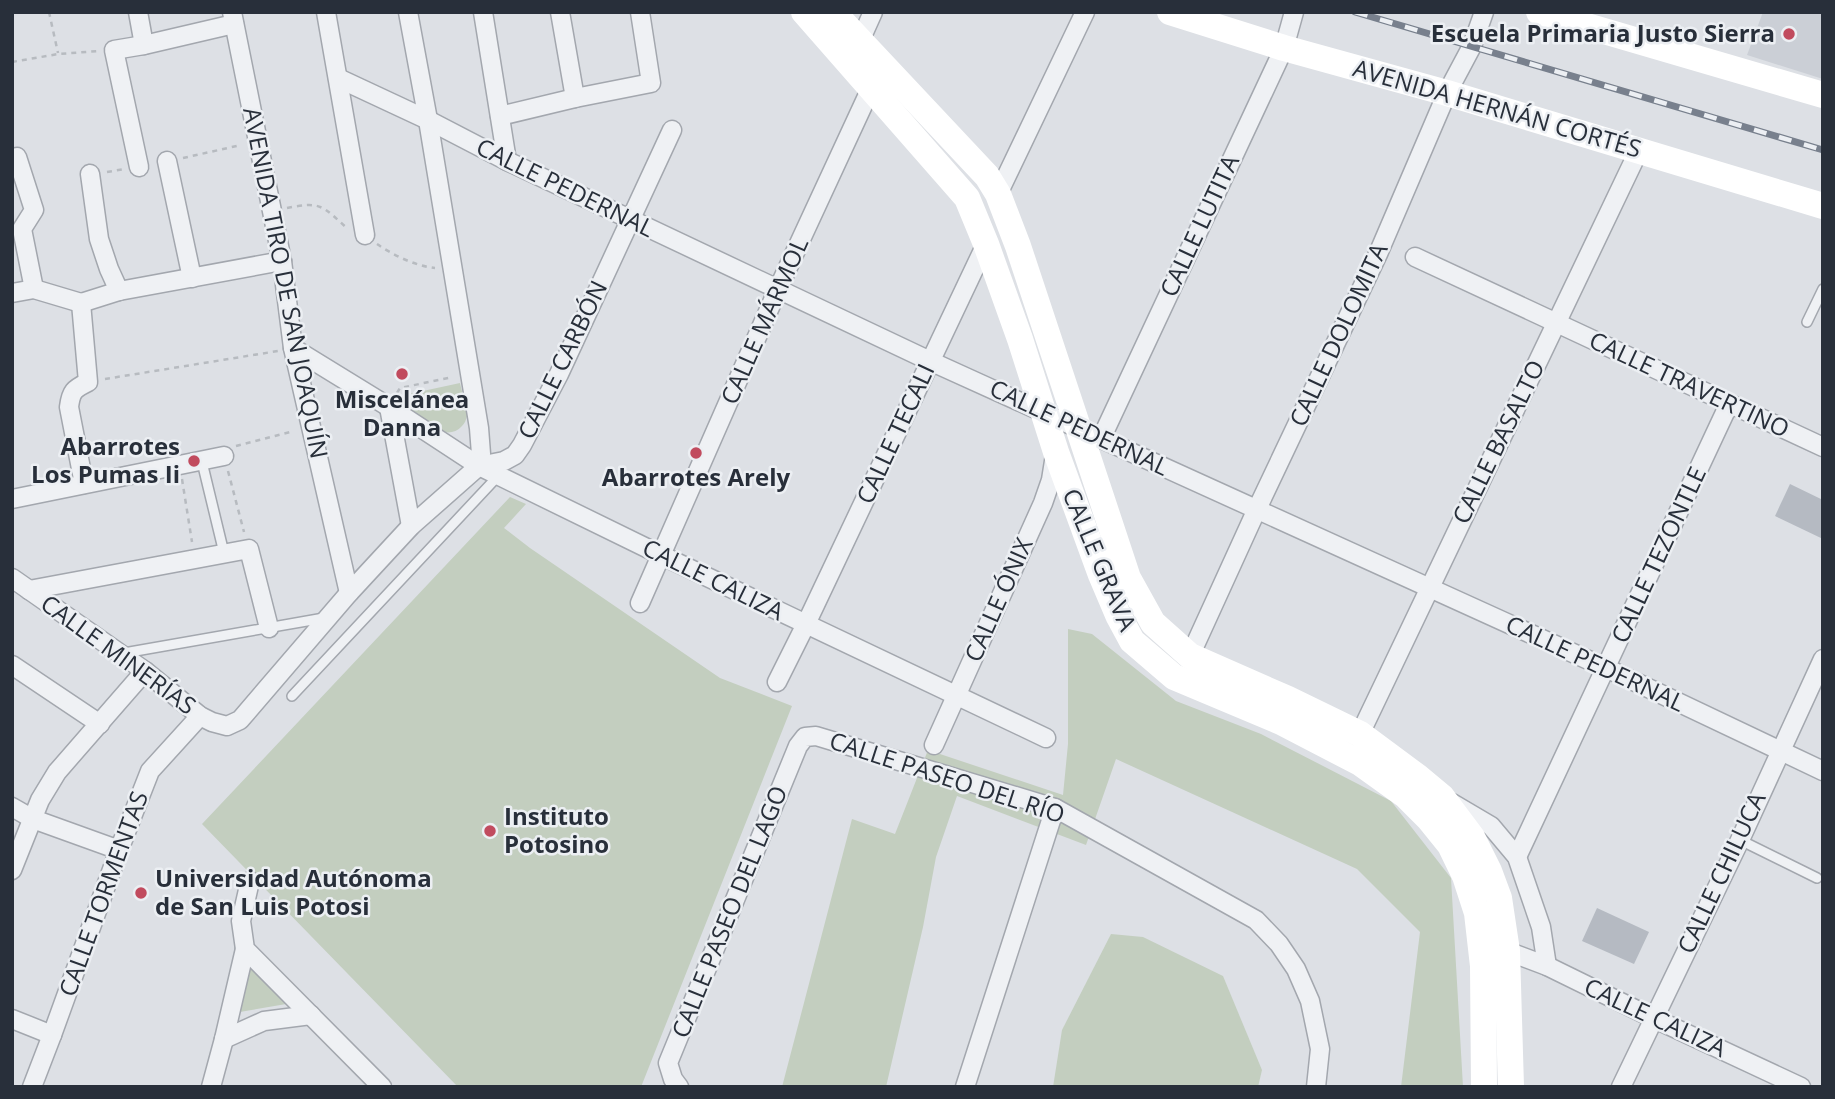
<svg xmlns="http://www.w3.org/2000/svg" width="1835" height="1099" font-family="'Open Sans',sans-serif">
<rect width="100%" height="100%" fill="#dde0e5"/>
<path fill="#cbcfd6" d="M1763,12H1823V79L1747,55Z"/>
<g fill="#c3cebf">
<path d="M460,383C462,393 467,406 467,416C466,420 465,423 462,426C448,442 426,424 412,416L409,394Z"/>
<path d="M510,497L526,504L504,528L530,548L720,678L792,706L641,1087H458L202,824Z"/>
<path d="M1068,629L1092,634L1176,701L1261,734L1391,801L1451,878L1463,1087H1401L1420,932L1357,869L1116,759L1086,845L957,796L936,857L923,927L886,1087H782L852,819L895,834L928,750L1063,795L1068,744Z"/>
<path d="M1111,934L1143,937L1223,976L1262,1070L1258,1087H1053L1062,1030Z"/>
<path d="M253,959L292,1003L234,1013L246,964Z"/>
</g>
<g fill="#b5bac2">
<path d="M1790,484L1823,500V539L1775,516Z"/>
<path d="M1597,908L1649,932L1634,964L1582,941Z"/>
</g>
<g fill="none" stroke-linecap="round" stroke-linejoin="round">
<g stroke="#a3a7ae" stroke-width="12">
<g id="lane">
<path d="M1807,322L1823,289"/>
<path d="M202,462L224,553"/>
<path d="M124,653L324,618"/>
<path d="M292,696L499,475"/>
<path d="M1740,840L1817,878"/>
</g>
</g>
<g stroke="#a3a7ae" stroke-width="21">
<g id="street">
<path d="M138,12L144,45"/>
<path d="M232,12L282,261L293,348L349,593"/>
<path d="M326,12L365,235"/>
<path d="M408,12L428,120L479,428L481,454L479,466"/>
<path d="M483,12L507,161"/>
<path d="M560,12L575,98"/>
<path d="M860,41L873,12"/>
<path d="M338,78L428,120L507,161L930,361L1606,668L1823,771"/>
<path d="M500,116L575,98L651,83L640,12"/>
<path d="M12,158L17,157L34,210L22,229L34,289"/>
<path d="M167,161L192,278"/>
<path d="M139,167L114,50L144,45L234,24"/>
<path d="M90,174L99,239L109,269L119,291"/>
<path d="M998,194L1085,12"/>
<path d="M1415,257L1823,447"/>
<path d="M12,293L34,289L81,303"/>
<path d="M81,303L119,291L282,261"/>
<path d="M81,303L88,382C74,389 71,391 69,407L84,484"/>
<path d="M293,348L389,407L479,466L661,555L1046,738"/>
<path d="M389,407L411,526"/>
<path d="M1101,439L1284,48L1294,12"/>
<path d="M12,499L224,456"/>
<path d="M12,578L145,671L200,716L212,722L227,726L240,720L349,593L411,526L479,466L504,461L515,455L522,445L559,374L672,130"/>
<path d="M29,590L249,549L269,628"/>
<path d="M640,603L778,289L871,88"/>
<path d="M1190,656L1257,509L1378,254L1447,93L1472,46L1484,12"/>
<path d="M12,665L100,724"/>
<path d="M777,682L806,624L986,244"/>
<path d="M1360,734L1639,150"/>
<path d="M934,745L1043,503L1051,480L1055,455"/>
<path d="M1452,803L1491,826L1517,857L1541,927L1547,966"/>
<path d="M12,807L33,819L119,850"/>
<path d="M1517,857L1729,404"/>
<path d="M12,870L40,800L57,772L145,671"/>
<path d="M250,881L241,921L245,949L382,1087"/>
<path d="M1507,951L1547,966L1653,1018L1801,1087"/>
<path d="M12,1019L52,1035"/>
<path d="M224,1039L264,1021L311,1015"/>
<path d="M32,1087L52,1035L119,850L150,771L200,716"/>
<path d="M211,1087L224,1039L245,949"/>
<path d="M679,1087L673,1079L668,1063L798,746L805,737L816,736L1055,808L1256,920L1279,944L1296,969L1310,1001L1320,1049L1316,1087"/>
<path d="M965,1087L1055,808"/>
<path d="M1621,1087L1740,840L1823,659"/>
</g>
</g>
<g stroke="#b7bbc0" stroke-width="2.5" stroke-dasharray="5 5" stroke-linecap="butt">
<path d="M49,12L58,53"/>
<path d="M12,62L58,54L99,51"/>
<path d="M183,158L241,145"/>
<path d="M107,172L125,169"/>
<path d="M287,208C322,201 322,206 348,229"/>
<path d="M377,244C393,255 415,266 435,268"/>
<path d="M105,379L278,351"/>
<path d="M397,393L400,388L453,377"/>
<path d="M236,446L294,431"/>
<path d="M228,471L244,532"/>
<path d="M182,479L192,542"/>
</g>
<use href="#lane" stroke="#eff1f4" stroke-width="9"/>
<use href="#street" stroke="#eff1f4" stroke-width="18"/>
<g stroke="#fff" stroke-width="26">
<path d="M804,12L967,198L986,244L1020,339L1056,452L1101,575L1118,615L1132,641L1174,677L1281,722L1360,763L1406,796L1429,819L1450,845L1465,876L1477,913L1483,966L1484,1087"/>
<path d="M833,12L987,176L998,194L1018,246L1128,578L1153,623L1190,656L1288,699L1360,734L1418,777L1442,797L1472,837L1489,871L1499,898L1507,951L1511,1087"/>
<path d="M1170,12L1284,48L1447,93L1823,206"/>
<path d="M1539,12L1823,95"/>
</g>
<g stroke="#78808d" stroke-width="7">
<path id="rail" d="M1355,12L1823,150"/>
</g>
<use href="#rail" stroke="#eceff3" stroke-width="4.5" stroke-dasharray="13" stroke-linecap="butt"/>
</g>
<g fill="#c14b5e" stroke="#eceff3" stroke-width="2.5">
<circle cx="1789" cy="34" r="7"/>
<circle cx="402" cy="374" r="7"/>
<circle cx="696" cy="453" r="7"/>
<circle cx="194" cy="461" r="7"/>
<circle cx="490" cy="831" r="7"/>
<circle cx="141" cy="893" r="7"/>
</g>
<g text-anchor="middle" stroke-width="5" stroke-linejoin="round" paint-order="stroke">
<g font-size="24" font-weight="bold" fill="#282f3a" stroke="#eceff3" text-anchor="end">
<text x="1775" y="42">Escuela Primaria Justo Sierra</text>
<text x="402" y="408" text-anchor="middle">Miscelánea<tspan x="402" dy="28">Danna</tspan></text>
<text x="180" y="455">Abarrotes<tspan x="180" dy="28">Los Pumas Ii</tspan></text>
<text x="696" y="486" text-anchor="middle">Abarrotes Arely</text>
<text x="504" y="825" text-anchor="start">Instituto<tspan x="504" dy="28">Potosino</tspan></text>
<text x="155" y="887" text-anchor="start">Universidad Autónoma<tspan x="155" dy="28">de San Luis Potosi</tspan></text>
</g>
<g font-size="24" fill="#282f3a" stroke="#eceff3">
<text transform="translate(1497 109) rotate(16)" y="8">AVENIDA HERNÁN CORTÉS</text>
<text transform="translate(565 188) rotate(26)" y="8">CALLE PEDERNAL</text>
<text transform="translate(1200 226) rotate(-65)" y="8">CALLE LUTITA</text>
<text transform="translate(285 283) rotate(79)" y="8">AVENIDA TIRO DE SAN JOAQUÍN</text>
<text transform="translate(765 321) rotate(-66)" y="8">CALLE MÁRMOL</text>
<text transform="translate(1339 335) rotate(-65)" y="8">CALLE DOLOMITA</text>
<text transform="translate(563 360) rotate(-64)" y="8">CALLE CARBÓN</text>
<text transform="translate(1689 385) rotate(25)" y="8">CALLE TRAVERTINO</text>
<text transform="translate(1079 428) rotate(25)" y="8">CALLE PEDERNAL</text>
<text transform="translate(896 434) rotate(-65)" y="8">CALLE TECALI</text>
<text transform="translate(1499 442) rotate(-64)" y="8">CALLE BASALTO</text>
<text transform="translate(1659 555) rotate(-65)" y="8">CALLE TEZONTLE</text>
<text transform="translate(1099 560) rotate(67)" y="8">CALLE GRAVA</text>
<text transform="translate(713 580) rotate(26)" y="8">CALLE CALIZA</text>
<text transform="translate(999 600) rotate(-66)" y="8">CALLE ÓNIX</text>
<text transform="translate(118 655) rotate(36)" y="8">CALLE MINERÍAS</text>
<text transform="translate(1595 664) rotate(25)" y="8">CALLE PEDERNAL</text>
<text transform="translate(947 778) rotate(18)" y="8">CALLE PASEO DEL RÍO</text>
<text transform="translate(1722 873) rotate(-65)" y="8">CALLE CHILUCA</text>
<text transform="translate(104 894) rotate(-70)" y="8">CALLE TORMENTAS</text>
<text transform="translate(730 912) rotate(-68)" y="8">CALLE PASEO DEL LAGO</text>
<text transform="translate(1655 1018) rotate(25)" y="8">CALLE CALIZA</text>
</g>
</g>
<rect width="1835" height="1099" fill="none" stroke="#282f3a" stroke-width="28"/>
</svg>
